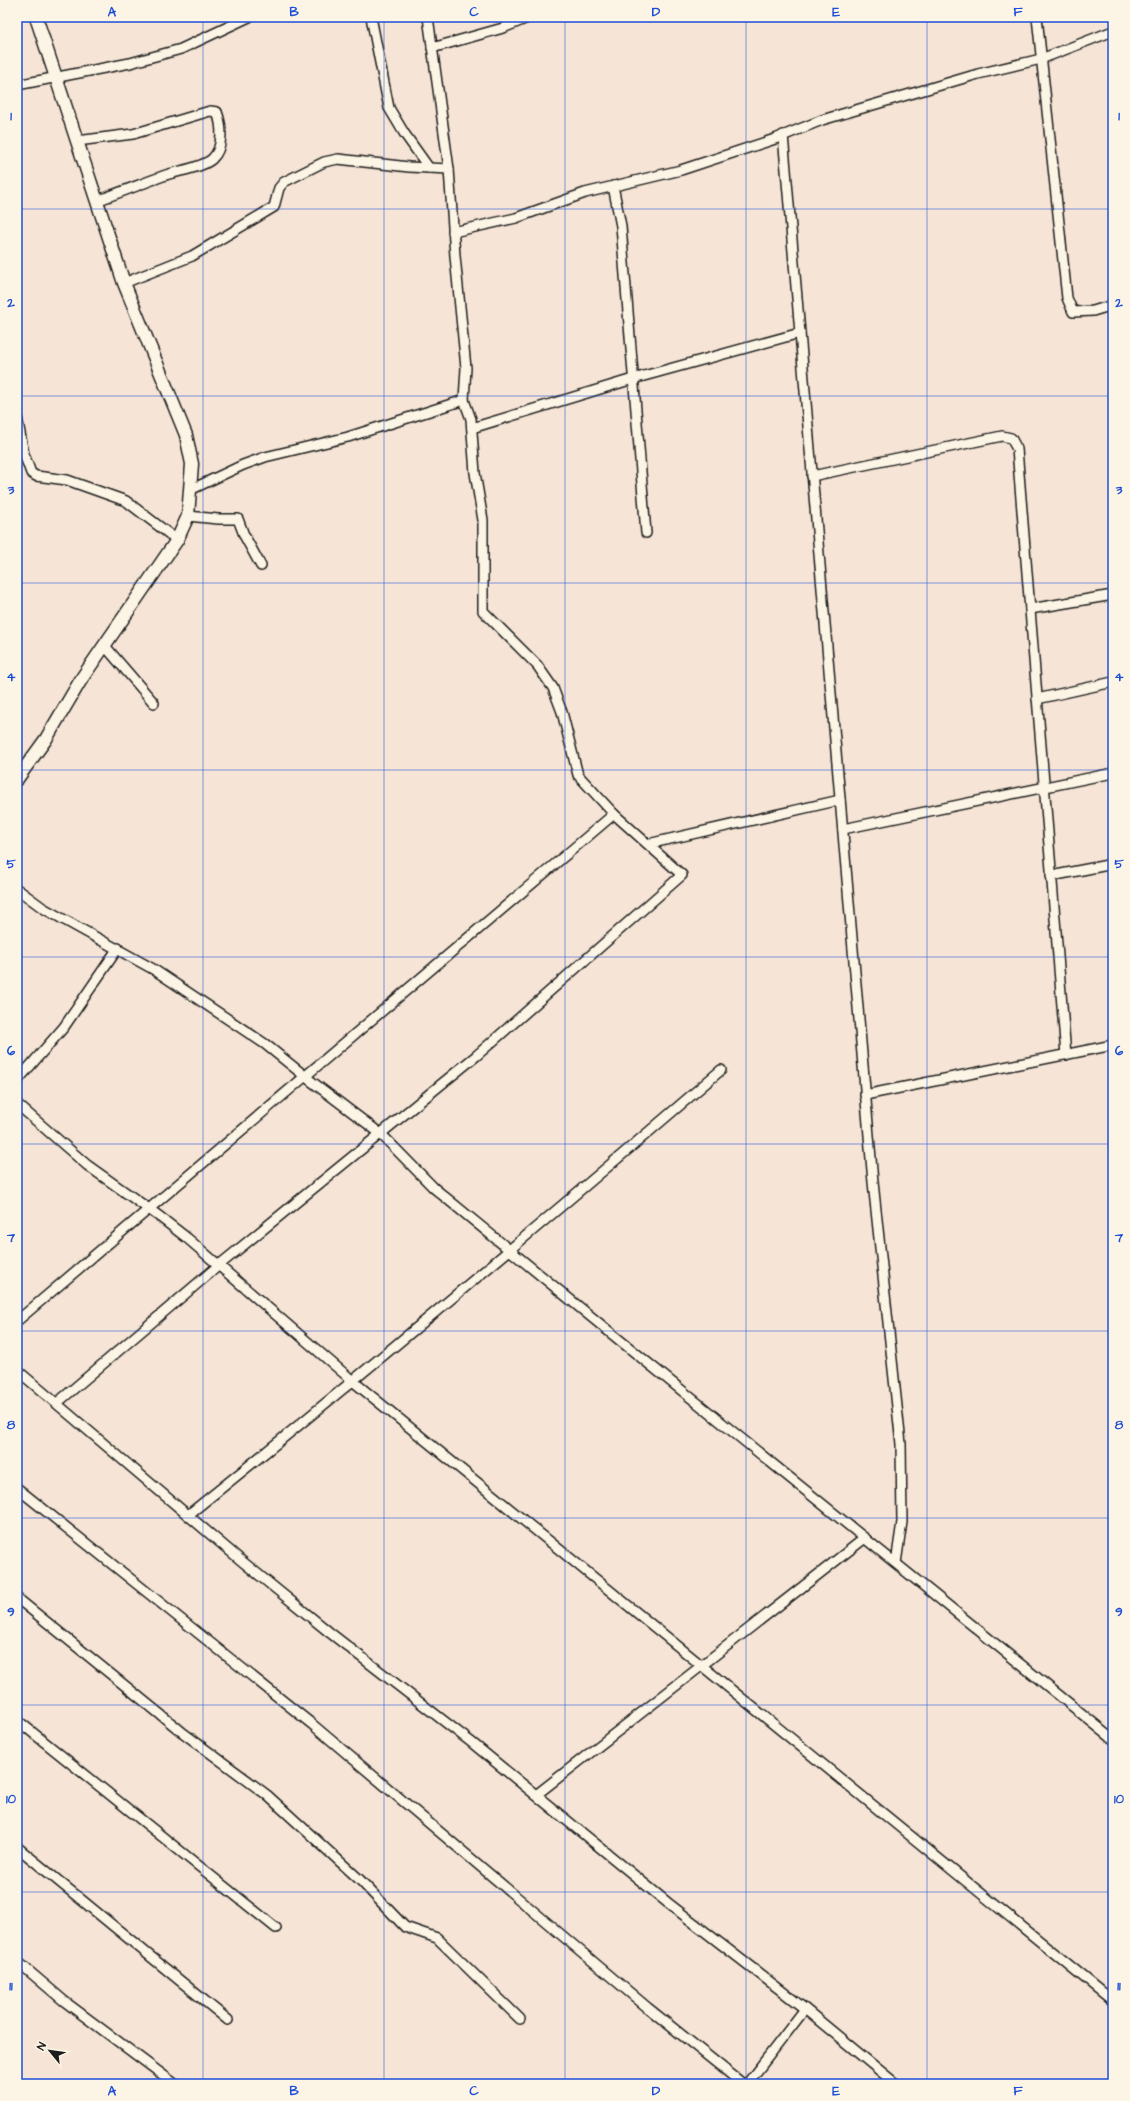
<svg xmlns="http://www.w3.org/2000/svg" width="1130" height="2101" font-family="'Architects Daughter',sans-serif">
<rect width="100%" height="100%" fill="#f6e5d6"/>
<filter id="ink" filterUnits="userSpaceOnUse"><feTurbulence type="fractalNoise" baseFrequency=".025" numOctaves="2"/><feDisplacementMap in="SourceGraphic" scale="8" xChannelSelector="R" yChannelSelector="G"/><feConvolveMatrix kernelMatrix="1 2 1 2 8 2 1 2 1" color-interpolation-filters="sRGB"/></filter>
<g filter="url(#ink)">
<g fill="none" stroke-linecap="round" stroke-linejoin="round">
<g stroke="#1c1c1c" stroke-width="12">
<g id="street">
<path d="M371,17L389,108L404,133L429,168"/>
<path d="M1037,17L1067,298L1073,312L1093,311L1113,305"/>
<path d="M432,48L503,28L530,17"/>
<path d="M17,85L130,63L181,49L249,17"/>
<path d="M783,135L873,1182L901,1444L902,1522L896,1563"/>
<path d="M77,141L133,134L210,111L217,112C222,125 224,148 212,159C202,168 176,171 163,176C141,184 119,193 96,201"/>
<path d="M613,186L621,226L646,533"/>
<path d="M453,232L516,218L585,193L681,170L775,139L822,120L978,74L1041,59L1113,31"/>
<path d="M124,283L192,256L274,207L279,188L284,182L324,162L338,159L409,167L449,169"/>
<path d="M17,417L24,454L31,473L36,476L67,480L126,501L177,540"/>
<path d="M472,428L633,379L800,333"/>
<path d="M812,476L1002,436L1011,438L1017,449L1066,1055"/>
<path d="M190,490L243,465L265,457L348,437L464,400"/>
<path d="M188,516L218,519H238L244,535L261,566"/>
<path d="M1030,609L1113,595"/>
<path d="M105,646L154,703"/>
<path d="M1037,699L1113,682"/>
<path d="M843,829L1113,773"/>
<path d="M648,844L840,800"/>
<path d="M1051,876L1113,864"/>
<path d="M17,889L43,908L153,969L265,1044L311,1081L381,1134L434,1188L617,1338L1113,1739"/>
<path d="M17,1081L64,1027L118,948"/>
<path d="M865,1095L1113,1045"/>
<path d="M17,1104L87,1165L160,1217L187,1238L354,1382L1113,2001"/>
<path d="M17,1321L614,814"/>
<path d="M17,1370L243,1562L329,1632L471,1742L668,1903L805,2009L896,2084"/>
<path d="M57,1403L218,1266L476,1056L682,875L614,814L578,775L562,712L553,688L537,665L483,611V520L475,473L471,419L464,400L466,368L455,256L449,169L428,17"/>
<path d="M17,1488L313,1725L648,2008L743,2084"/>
<path d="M188,1515C369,1370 545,1221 721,1070"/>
<path d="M17,1598L182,1732L267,1795L360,1880L405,1927L437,1938L520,2019"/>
<path d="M17,1720L276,1928"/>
<path d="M536,1795L865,1538"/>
<path d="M17,1847L228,2020"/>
<path d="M17,1961L64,2001L175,2084"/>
<path d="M747,2084L805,2009"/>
</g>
</g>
<g stroke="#1c1c1c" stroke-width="15">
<path id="secondary" d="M17,779L46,739L82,678L177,540L188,516L192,464L186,435L124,283L36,17"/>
</g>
<use href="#street" stroke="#fcf5e5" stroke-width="9"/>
<use href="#secondary" stroke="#fcf5e5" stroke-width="12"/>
</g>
</g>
<path fill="none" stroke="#1d4ed8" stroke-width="1" stroke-opacity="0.55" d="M203,17V2084M384,17V2084M565,17V2084M746,17V2084M927,17V2084M17,209H1113M17,396H1113M17,583H1113M17,770H1113M17,957H1113M17,1144H1113M17,1331H1113M17,1518H1113M17,1705H1113M17,1892H1113"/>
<rect width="1130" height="2101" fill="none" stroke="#fcf5e5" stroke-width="44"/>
<g transform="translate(50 2051) rotate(299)" stroke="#fcf5e5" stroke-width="3" paint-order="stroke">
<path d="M0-3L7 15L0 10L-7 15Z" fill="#1c1c1c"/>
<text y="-6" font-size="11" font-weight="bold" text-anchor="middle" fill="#1c1c1c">N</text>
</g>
<rect x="22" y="22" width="1086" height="2057" fill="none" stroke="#1d4ed8" stroke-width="1.5"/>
<g font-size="13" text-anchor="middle" font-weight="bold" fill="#1d4ed8">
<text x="112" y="16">A</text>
<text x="294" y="16">B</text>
<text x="474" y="16">C</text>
<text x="656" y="16">D</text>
<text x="836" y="16">E</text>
<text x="1018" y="16">F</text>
<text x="11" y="120">1</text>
<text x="1119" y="120">1</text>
<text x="11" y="307">2</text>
<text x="1119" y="307">2</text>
<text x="11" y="494">3</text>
<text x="1119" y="494">3</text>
<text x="11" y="681">4</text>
<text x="1119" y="681">4</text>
<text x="11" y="868">5</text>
<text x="1119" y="868">5</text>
<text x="11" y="1055">6</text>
<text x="1119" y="1055">6</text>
<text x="11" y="1242">7</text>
<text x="1119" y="1242">7</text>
<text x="11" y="1429">8</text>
<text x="1119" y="1429">8</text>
<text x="11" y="1616">9</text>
<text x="1119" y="1616">9</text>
<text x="11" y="1803">10</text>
<text x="1119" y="1803">10</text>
<text x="11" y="1990">11</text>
<text x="1119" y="1990">11</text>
<text x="112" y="2095">A</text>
<text x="294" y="2095">B</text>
<text x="474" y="2095">C</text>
<text x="656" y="2095">D</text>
<text x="836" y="2095">E</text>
<text x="1018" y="2095">F</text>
</g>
</svg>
